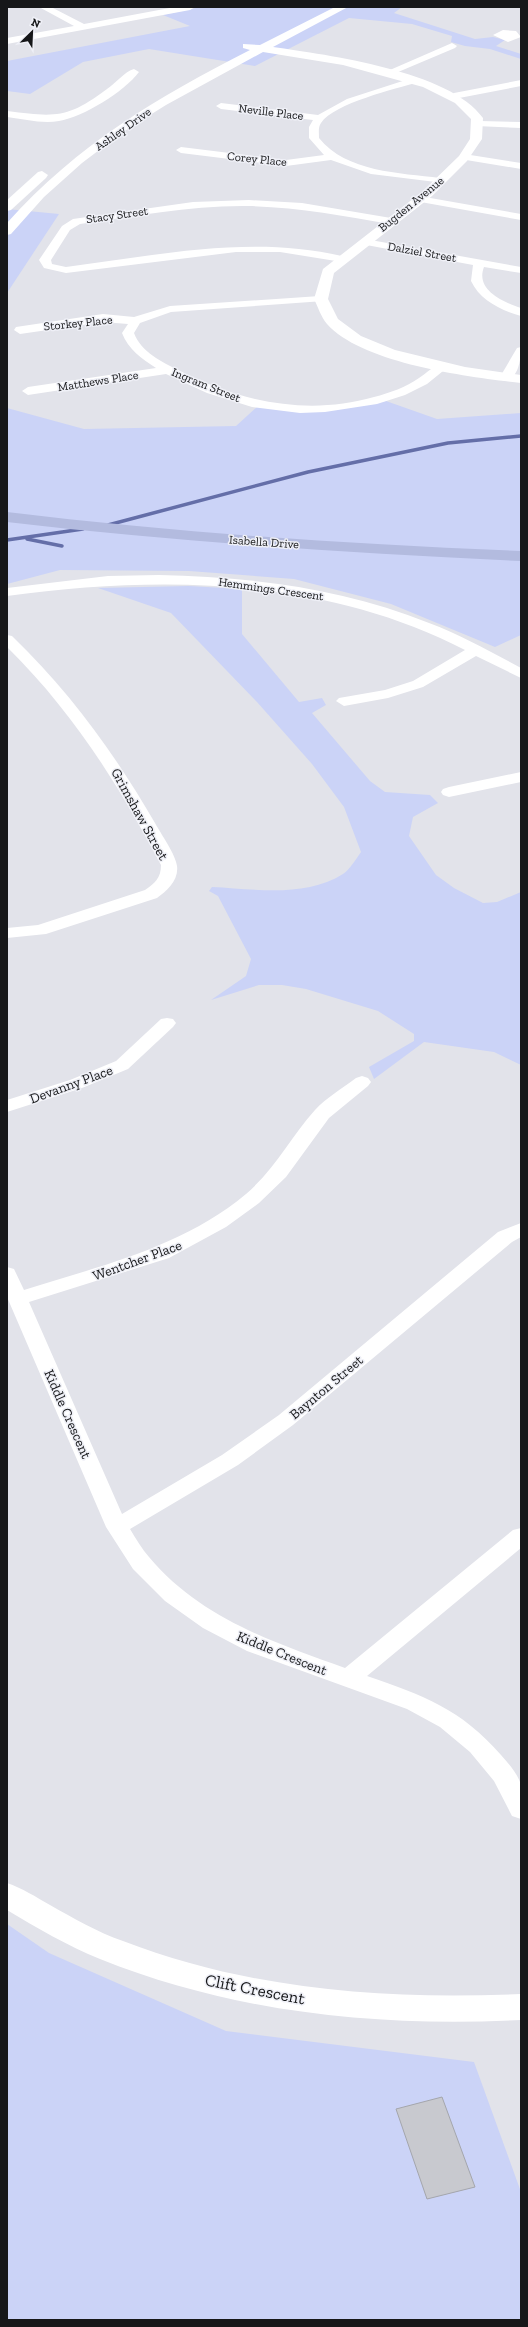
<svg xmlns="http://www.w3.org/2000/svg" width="528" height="2327" font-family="'Zilla Slab',serif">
<rect width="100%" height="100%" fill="#e2e3ea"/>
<g fill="#cbd3f7">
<path d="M200,7H402L394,13L475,39L493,37L505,40L496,46L521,54V59L490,49L465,46L451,42L452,36L412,24L349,18L255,66L149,49L83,62L30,94L7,91V61L190,26L163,15Z"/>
<path d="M7,209L59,214L7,293Z"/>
<path d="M386,401L437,419L521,413V635L495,647L391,604L294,579L189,571L60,570L7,584V408L84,429L236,426L258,406C305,409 338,410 386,401Z"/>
<path d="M189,586L242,589V634L299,702L322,698L326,705L312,713L370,781L385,792L430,795L438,803L413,817L409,836L436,875L454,888L483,903L497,902L521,892V1065L494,1052L424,1042L374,1079L369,1067L414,1041V1034L378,1011L306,989L282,985H259L211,1000L246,976L251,959L218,896L209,891L212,887C255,889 305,898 343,874C350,869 356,859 361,852L344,807L312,764L257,702L171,613L98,588Z"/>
<path d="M7,1924L49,1953L226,2031L474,2062L521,2192V2320H7Z"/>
</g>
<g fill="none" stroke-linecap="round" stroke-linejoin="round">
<g stroke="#646ea8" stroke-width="3.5">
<path d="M108,525L308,472L448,443L521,436"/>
<path d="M27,539L62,546"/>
<path d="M7,540L83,529"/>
</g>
</g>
<path fill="#c8c9cf" stroke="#a4a6ac" d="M442,2097L475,2187L427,2199L396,2109Z"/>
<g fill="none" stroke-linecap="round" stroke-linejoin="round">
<g fill="#fff" fill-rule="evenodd">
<path d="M39,7H51L84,24L175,7H195L190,10L7,44V38L74,26Z"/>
<path d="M503,30L516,31L521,37L508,42L493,35Z"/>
<path d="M452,43L457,46L455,48L391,75L388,76L383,73Z"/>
<path d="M134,69L139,72C124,92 83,117 59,121C42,124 24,119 7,117V111C55,117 67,119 107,89C115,84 125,71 134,69Z"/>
<path d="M415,77L420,80L418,82C396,89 334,103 321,123C318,127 319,133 319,138C346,172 400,173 440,178L444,179V183L371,174L331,160L286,166L181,153L176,150L181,147L286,160L324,155L309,138V127L313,120L221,109L216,106L221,103L318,115L347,99Z"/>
<path d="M521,80V86L454,99L449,96L454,93Z"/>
<path d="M480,121L521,122V128L476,126L475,124Z"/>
<path d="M464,154L521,163V169L460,159V155Z"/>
<path d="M419,196L521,214V220L415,201V197Z"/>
<path d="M249,200L302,203L391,218L396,221L391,224C344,216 297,207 249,206C193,205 136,216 80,224L70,230L51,260L52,264L66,267C159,255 254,234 346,257L348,259L342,262L280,252H236L66,273L44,268L39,260L62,226L73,219L193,202Z"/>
<path d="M365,239L521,267V273L484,267C475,290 503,302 521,308V316C500,310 480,300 471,281L473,265L361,244L359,242Z"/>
<path d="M320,296L326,299L324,301L171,312L140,323L134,333C141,352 162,362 180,371C240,402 308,416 374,397C390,393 406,387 419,378C427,373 433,366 442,363L448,367L427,384L405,395L377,404L325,412L300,413L252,407L207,393L166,374L28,395L22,391L28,387L156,368C142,359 128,349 122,333L128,324L103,322L20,334L14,330L16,327L103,314L134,317L170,306Z"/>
<path d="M521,347C521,358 519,377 506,381L502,380L500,377L517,348Z"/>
<path d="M159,575C251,577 343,588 429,623C461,635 491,652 521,668V678L476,656L423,687L388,698L344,706L336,701L339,698L385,690L413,681L465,650C323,577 161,575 7,596V588L108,576Z"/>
<path d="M7,635L12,636C70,692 115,754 155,823C161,834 176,855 177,866C179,880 167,891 157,898L46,934L7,938V928L38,925L145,890C155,883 161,878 161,865C119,785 72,711 7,647Z"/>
<path d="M521,772V782L449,797L443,795L441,792L443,789L449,787Z"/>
<path d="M167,1018L173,1019L176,1023L173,1027L128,1069L82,1088L7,1112V1100L70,1080L116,1061L161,1019Z"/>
<path d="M362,1076L368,1078L371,1082L368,1086L329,1118L286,1177L259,1203L226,1227L169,1258L29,1302L122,1514L222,1455L279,1415L498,1232L521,1223V1237L512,1242L293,1425L238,1465L130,1529C136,1539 142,1549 149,1557C200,1618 273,1642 345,1668L513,1530L521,1528V1548L367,1676C423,1695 461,1709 501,1755C508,1763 518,1774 521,1785C523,1795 521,1809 521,1819L512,1816L494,1781L470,1752L440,1727L407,1709L247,1651L203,1628L165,1601L133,1569L106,1527L7,1297V1267L14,1269L24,1290C100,1266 183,1247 246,1194C276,1168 290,1138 315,1110C326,1098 343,1088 356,1078Z"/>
</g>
<g fill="#fff" fill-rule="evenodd">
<path d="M335,7H348L273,47C328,55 450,71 483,118L482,139L467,161L432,196L334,273L328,299L338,319L361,336L395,350L465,367L521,375V383C469,377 363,364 327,324C321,317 318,307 314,299L323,269L423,191L459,156L470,139L471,119L455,103L423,87L343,65L263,52L166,105L123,132L82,163L44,197L11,234L7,235V223C78,144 156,98 250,50L243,48V44L260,45Z"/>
<path d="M42,171L48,175L46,178L11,210L7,211V200L38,172Z"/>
<path d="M7,1883C22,1888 36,1897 50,1905C73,1918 97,1932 123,1941C250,1990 386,2000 521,1994V2020C377,2027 235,2013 100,1959C68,1946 37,1928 7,1910Z"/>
</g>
<path fill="#b3bbdf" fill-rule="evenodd" d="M7,512C178,533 349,544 521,551V561C349,553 178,542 7,522Z"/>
</g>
<g text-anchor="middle" stroke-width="3" stroke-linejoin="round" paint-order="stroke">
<g font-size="12" fill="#161719" stroke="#eff0f7">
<text transform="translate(271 112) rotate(7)" y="4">Neville Place</text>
<text transform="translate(123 129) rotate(-35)" y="4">Ashley Drive</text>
<text transform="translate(257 159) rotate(6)" y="4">Corey Place</text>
<text transform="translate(411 204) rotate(-39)" y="4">Bugden Avenue</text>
<text transform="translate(117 215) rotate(-8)" y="4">Stacy Street</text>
<text transform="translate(422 252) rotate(10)" y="4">Dalziel Street</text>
<text transform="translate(78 323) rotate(-6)" y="4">Storkey Place</text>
<text transform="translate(98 381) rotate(-9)" y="4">Matthews Place</text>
<text transform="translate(206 385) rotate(22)" y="4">Ingram Street</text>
<text transform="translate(264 542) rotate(4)" y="4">Isabella Drive</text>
<text transform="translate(271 589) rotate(8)" y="4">Hemmings Crescent</text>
</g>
<g font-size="14" fill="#161719" stroke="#eff0f7">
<text transform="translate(140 814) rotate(61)" y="5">Grimshaw Street</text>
<text transform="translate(71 1084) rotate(-20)" y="5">Devanny Place</text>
<text transform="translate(137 1260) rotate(-20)" y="5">Wentcher Place</text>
<text transform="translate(326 1387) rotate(-40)" y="5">Baynton Street</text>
<text transform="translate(68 1414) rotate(66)" y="5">Kiddle Crescent</text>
<text transform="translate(282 1653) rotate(22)" y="5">Kiddle Crescent</text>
</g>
<g font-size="17" fill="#161719" stroke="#eff0f7">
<text transform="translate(255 1989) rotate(11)" y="6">Clift Crescent</text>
</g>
</g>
<rect width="528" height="2327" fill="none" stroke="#161719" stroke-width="16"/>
<g transform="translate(32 32) rotate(24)" stroke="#eff0f7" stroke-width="3" paint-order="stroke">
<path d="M0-3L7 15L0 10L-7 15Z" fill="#161719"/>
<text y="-6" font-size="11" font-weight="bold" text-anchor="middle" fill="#161719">N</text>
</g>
</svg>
